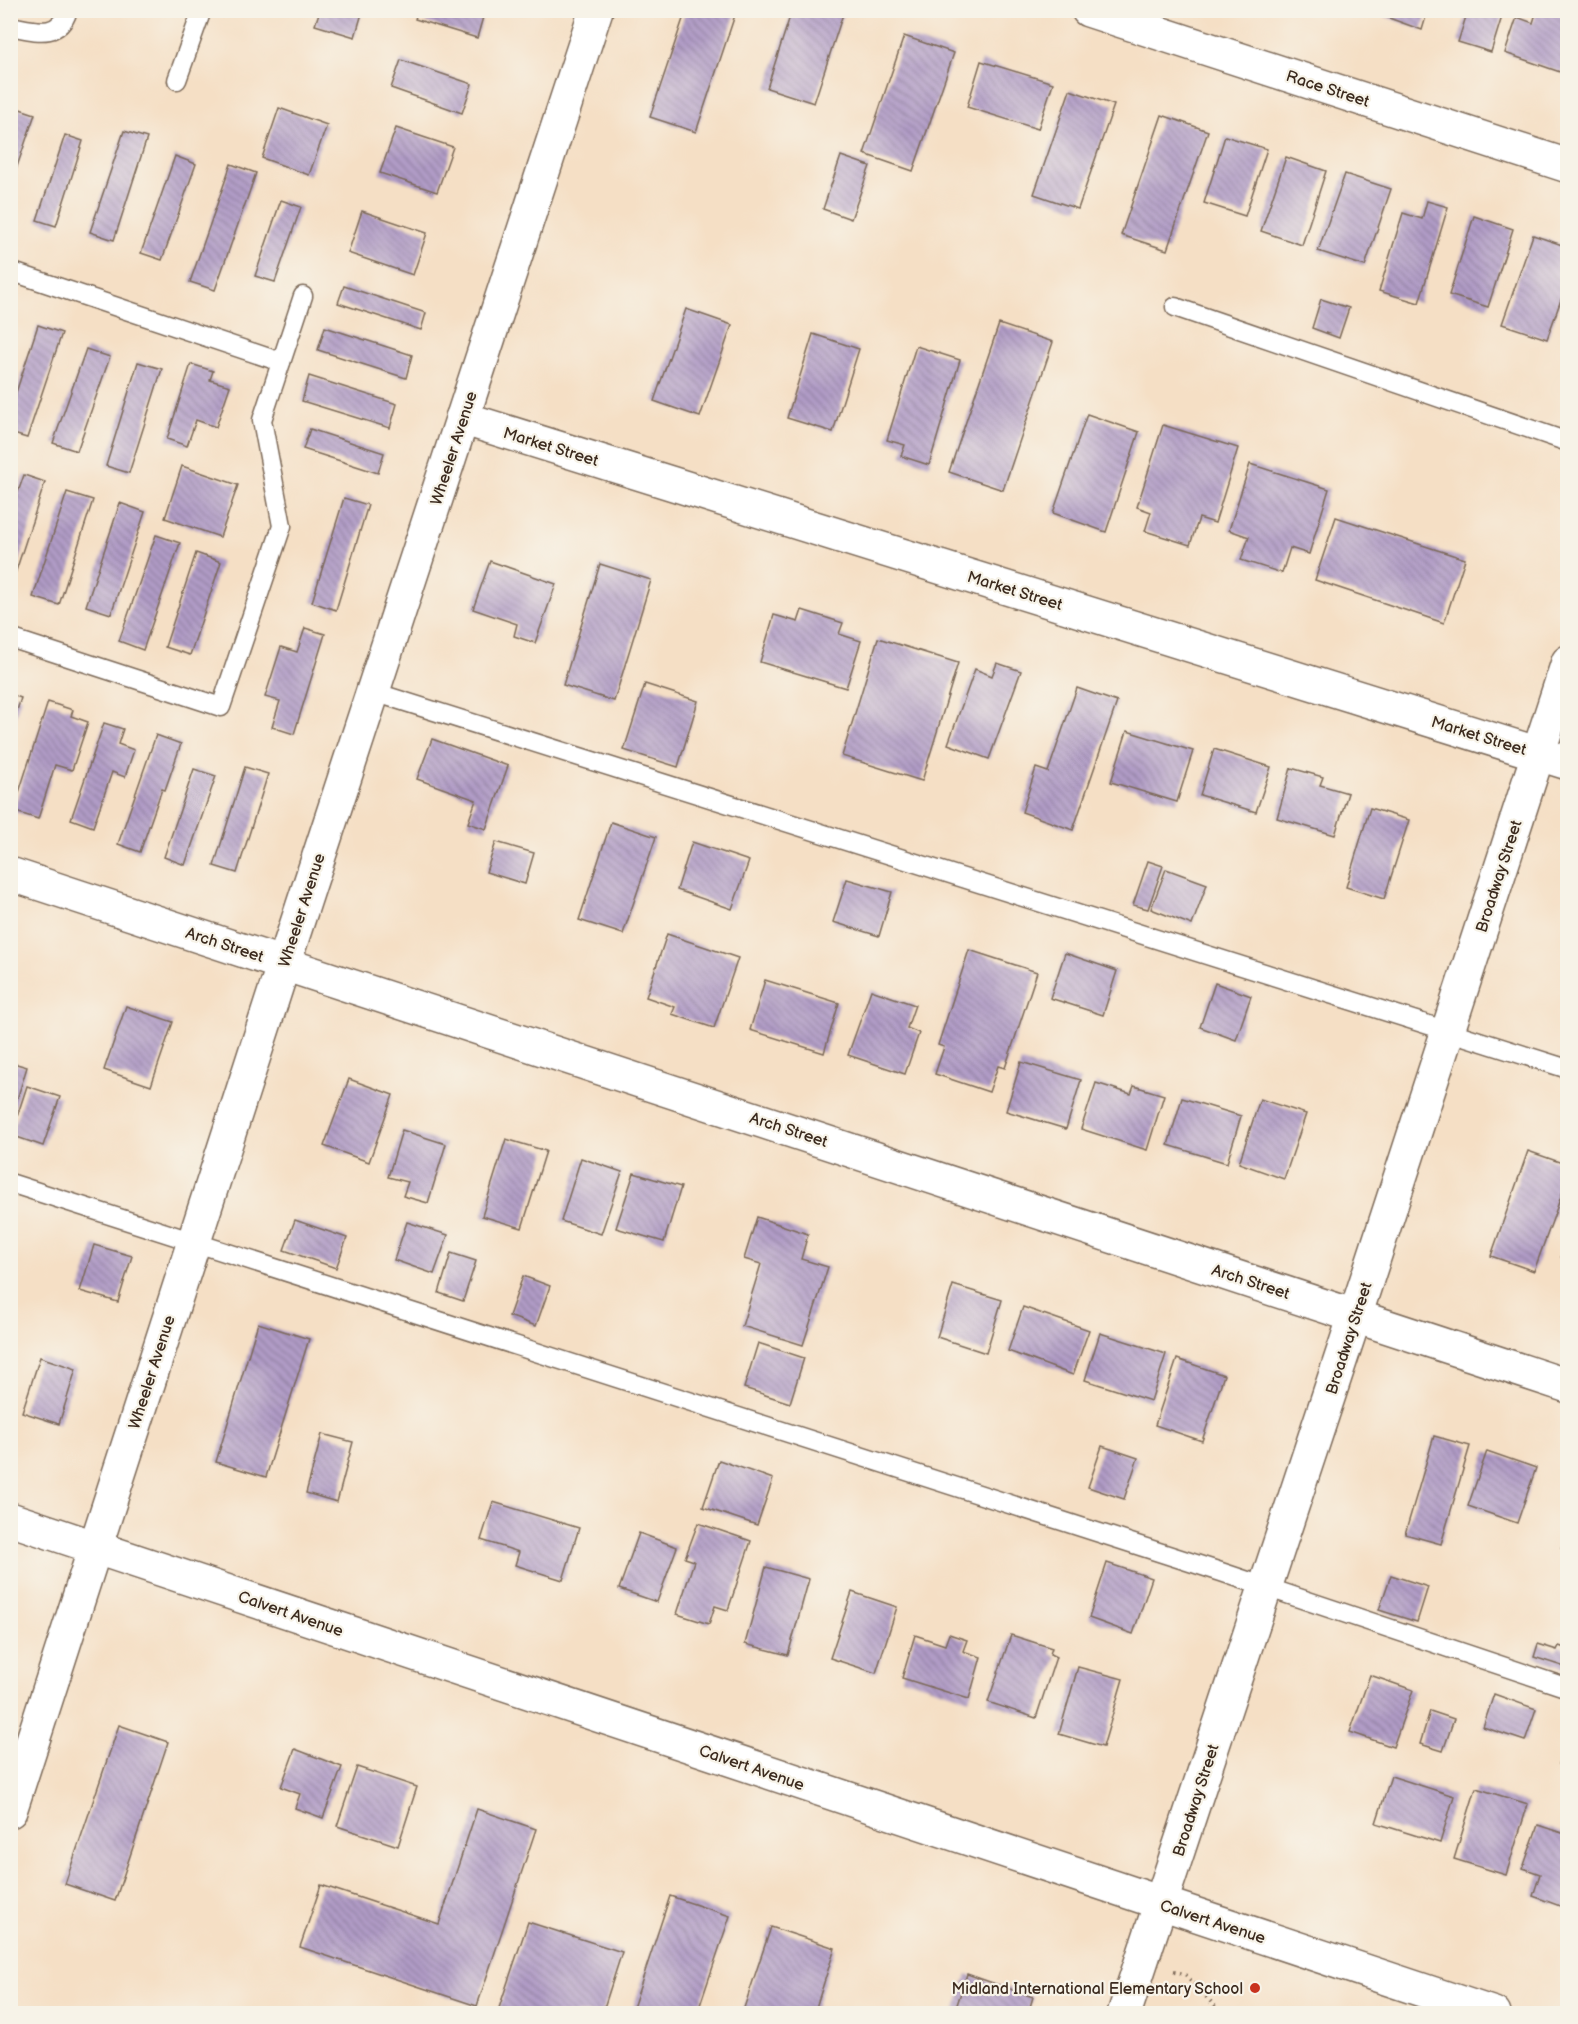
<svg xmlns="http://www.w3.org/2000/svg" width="1578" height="2024" font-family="'Balsamiq Sans',sans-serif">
<defs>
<pattern id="building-back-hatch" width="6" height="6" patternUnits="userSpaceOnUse" patternTransform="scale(1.5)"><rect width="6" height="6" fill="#b09bc6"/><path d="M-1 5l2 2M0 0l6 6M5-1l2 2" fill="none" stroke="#907fa0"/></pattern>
</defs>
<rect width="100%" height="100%" fill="#f7f3e8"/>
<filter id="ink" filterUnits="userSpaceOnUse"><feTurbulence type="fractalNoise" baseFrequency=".0167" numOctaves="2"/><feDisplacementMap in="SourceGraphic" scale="12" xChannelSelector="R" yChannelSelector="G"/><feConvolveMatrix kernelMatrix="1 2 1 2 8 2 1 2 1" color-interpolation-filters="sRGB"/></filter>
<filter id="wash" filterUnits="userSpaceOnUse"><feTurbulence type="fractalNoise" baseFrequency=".008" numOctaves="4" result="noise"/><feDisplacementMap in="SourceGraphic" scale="24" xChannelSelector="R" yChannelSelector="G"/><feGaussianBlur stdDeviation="1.35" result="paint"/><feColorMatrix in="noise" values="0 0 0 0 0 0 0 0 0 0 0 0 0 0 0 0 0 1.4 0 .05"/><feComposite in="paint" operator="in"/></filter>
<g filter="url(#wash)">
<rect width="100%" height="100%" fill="#f5dfc5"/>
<g id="blocks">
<g fill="url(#building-back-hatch)">
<path d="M320,10H363L355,37L315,25Z"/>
<path d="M418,10H485L477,38L415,19Z"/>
<path d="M686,10L736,12L696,132L650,117Z"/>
<path d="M792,10H832L843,14L814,103L767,88Z"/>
<path d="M1367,10H1428L1422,30Z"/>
<path d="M1468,10H1504L1491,52L1458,42Z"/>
<path d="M1537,10H1568V59L1563,73L1505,53L1517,17L1533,23Z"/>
<path d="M904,36L954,53L913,171L864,154Z"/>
<path d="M401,60L472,84L462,113L391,88Z"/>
<path d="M981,61L1053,83L1038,129L967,107Z"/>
<path d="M1070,90L1114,105L1078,209L1034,194Z"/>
<path d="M17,108L35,114L11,184L10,126Z"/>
<path d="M279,108L327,125L309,175L262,158Z"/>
<path d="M1162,115L1208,131L1167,250L1121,235Z"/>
<path d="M396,128L453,147L437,192L380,173Z"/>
<path d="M124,131L147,138L114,240L90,232Z"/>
<path d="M65,135L83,141L56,226L37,220Z"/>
<path d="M1225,136L1267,149L1245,216L1204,203Z"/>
<path d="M175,156L196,164L162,260L141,253Z"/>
<path d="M841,156L870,166L851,219L823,209Z"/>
<path d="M1286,157L1326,171L1302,245L1261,231Z"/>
<path d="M231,164L256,173L215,290L190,282Z"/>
<path d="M1345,174L1391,189L1365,266L1318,251Z"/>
<path d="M281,200L301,207L275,282L255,276Z"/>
<path d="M1427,201L1448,207L1419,303L1379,291L1403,213L1422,219Z"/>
<path d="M362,211L427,233L413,275L348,253Z"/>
<path d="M1474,216L1513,229L1488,307L1449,295Z"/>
<path d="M1533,235L1568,247V280L1547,339L1502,324Z"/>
<path d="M344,286L426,313L421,330L338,303Z"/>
<path d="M1321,299L1349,308L1339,338L1312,328Z"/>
<path d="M686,309L732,325L700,417L654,401Z"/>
<path d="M999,324L1053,342L1003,490L949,472Z"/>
<path d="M38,325L62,333L27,438L10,433V411Z"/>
<path d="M325,327L412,355L406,378L318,350Z"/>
<path d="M813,334L859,349L833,432L787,418Z"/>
<path d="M916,346L960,360L929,465L901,456L905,445L887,440Z"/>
<path d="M86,349L110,357L77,451L53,443Z"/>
<path d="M138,362L162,369L129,473L106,466Z"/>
<path d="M191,364L213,371L210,380L230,386L216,427L196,420L187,446L167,439Z"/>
<path d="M309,376L397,404L390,428L302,401Z"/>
<path d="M1087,414L1139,432L1106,532L1053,513Z"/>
<path d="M1163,425L1238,448L1215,523L1199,518L1190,545L1145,531L1151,512L1137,507Z"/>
<path d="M310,429L384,453L378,473L303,449Z"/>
<path d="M1250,464L1329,489L1309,554L1290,548L1282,573L1241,560L1249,537L1229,530Z"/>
<path d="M182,466L238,485L220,537L165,518Z"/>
<path d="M24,475L45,482L13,580L10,579V515Z"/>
<path d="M67,492L93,500L59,605L33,597Z"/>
<path d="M344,498L368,505L336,610L312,602Z"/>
<path d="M120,503L145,512L111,614L86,606Z"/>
<path d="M1336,517L1465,559L1444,623L1315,580Z"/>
<path d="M156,535L180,543L143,650L119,641Z"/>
<path d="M196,553L221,562L190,655L165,647Z"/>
<path d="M490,561L556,584L535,643L514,636L517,624L473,609Z"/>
<path d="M600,564L651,580L614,701L563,685Z"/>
<path d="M802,610L843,623L839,634L861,641L846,688L760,662L774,615L798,622Z"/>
<path d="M305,628L325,634L294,734L272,727L280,701L265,697L281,647L297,652Z"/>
<path d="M878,638L958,663L922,781L842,756Z"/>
<path d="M997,663L1021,671L989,759L948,744L975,669L992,676Z"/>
<path d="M645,684L698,701L678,767L624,750Z"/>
<path d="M1077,688L1117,702L1073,830L1022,812L1036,768L1048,772Z"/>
<path d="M10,694L21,698L11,729H10Z"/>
<path d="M48,702L73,710L71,716L88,722L72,770L55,765L38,819L13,811Z"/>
<path d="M104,723L123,729L118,744L134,750L125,777L112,772L93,827L71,819Z"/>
<path d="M1127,731L1193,751L1177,802L1111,782Z"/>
<path d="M156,735L181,744L165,790L162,789L140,852L118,844Z"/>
<path d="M432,739L508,766L486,829L468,823L476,800L417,779Z"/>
<path d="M1214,749L1271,767L1256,812L1200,795Z"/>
<path d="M245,767L268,774L237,873L214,866Z"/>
<path d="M1291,768L1323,777L1320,785L1348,793L1335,835L1277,818Z"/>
<path d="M194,769L216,776L185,865L164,857Z"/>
<path d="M1370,808L1409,820L1384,899L1346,887Z"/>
<path d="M611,822L656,837L623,934L579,920Z"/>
<path d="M496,842L534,853L525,884L486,872Z"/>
<path d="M692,842L749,861L732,909L677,890Z"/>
<path d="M1148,861L1163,866L1148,909L1133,905Z"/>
<path d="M1166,869L1207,884L1192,925L1151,909Z"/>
<path d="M847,879L892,892L879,936L833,922Z"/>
<path d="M667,934L738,958L714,1028L672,1014L675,1007L646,997Z"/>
<path d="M969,950L1037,972L1005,1068L998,1066L989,1092L935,1074L944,1047L938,1045Z"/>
<path d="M1065,953L1117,971L1103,1015L1050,998Z"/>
<path d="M765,980L839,1003L824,1053L750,1030Z"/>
<path d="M1215,983L1251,996L1236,1040L1200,1027Z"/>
<path d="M871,990L915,1005L907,1028L919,1033L905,1074L848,1055Z"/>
<path d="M126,1006L173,1022L151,1086L104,1070Z"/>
<path d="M10,1062L27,1067L11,1119H10Z"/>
<path d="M1021,1062L1081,1080L1066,1129L1006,1111Z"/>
<path d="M349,1079L393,1095L369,1162L324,1146Z"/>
<path d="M1096,1083L1131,1094L1134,1086L1164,1095L1147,1150L1081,1129Z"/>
<path d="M27,1086L60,1097L43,1146L11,1135Z"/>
<path d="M1182,1098L1241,1116L1227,1163L1168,1145Z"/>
<path d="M1260,1099L1306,1114L1284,1179L1239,1163Z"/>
<path d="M402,1130L446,1144L428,1203L403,1196L408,1182L388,1177Z"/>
<path d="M506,1139L546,1151L522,1228L482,1216Z"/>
<path d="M1528,1151L1568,1165V1177L1534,1271L1491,1256Z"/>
<path d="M581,1158L622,1172L601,1234L561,1221Z"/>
<path d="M634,1173L681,1187L664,1242L616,1228Z"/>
<path d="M757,1217L808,1234L801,1259L828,1267L803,1345L742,1326L761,1264L744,1259Z"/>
<path d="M295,1220L347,1238L336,1268L284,1250Z"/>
<path d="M407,1222L448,1235L434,1274L394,1260Z"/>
<path d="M1568,1236V1259L1561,1257Z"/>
<path d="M94,1245L132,1256L118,1302L80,1291Z"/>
<path d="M451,1253L476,1261L463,1301L439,1293Z"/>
<path d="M523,1276L550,1286L536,1326L509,1316Z"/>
<path d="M953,1285L1002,1300L986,1353L937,1337Z"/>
<path d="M1023,1307L1089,1330L1073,1375L1008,1351Z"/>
<path d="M258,1323L309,1339L266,1477L216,1462Z"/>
<path d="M1100,1333L1166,1354L1151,1401L1085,1380Z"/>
<path d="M758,1343L804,1358L790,1403L744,1388Z"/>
<path d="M40,1357L76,1369L59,1424L22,1412Z"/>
<path d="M1177,1359L1224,1375L1202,1441L1155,1425Z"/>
<path d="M322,1434L353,1442L337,1502L306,1493Z"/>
<path d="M1434,1436L1470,1446L1441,1544L1405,1534Z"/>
<path d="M1102,1446L1138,1458L1124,1499L1088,1487Z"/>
<path d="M1487,1451L1536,1468L1517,1523L1468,1506Z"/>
<path d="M719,1460L773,1479L757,1525L703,1507Z"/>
<path d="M493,1502L579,1528L563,1580L515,1565L519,1552L481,1540Z"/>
<path d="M698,1523L751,1541L728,1610L715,1606L709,1624L677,1614L694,1561L685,1558Z"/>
<path d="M1568,1530V1550L1561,1548Z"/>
<path d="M639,1533L677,1547L657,1602L619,1589Z"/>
<path d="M1107,1563L1152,1578L1133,1634L1089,1618Z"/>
<path d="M766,1567L809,1579L788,1655L745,1644Z"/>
<path d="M1391,1575L1428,1587L1417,1622L1379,1610Z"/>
<path d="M852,1592L897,1607L876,1673L830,1658Z"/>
<path d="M949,1634L967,1640L963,1651L981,1657L969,1699L902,1678L915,1635L945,1645Z"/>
<path d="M1011,1635L1052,1648L1050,1654L1056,1657L1036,1718L988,1702Z"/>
<path d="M1538,1644L1557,1650L1559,1646L1568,1649V1668L1534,1657Z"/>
<path d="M1078,1667L1123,1679L1103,1747L1059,1734Z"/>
<path d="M1370,1675L1413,1690L1393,1747L1350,1732Z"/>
<path d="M1494,1694L1536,1709L1525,1741L1483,1727Z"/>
<path d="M1430,1711L1454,1719L1443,1751L1420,1744Z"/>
<path d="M119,1725L168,1742L115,1901L65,1884Z"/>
<path d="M1568,1740V1767L1559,1764Z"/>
<path d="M295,1749L342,1767L323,1818L295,1808L300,1794L281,1787Z"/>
<path d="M357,1767L417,1787L398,1846L337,1826Z"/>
<path d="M1391,1776L1454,1796L1440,1843L1376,1823Z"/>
<path d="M1476,1788L1528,1804L1506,1875L1454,1859Z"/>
<path d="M477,1809L536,1829L477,2006L300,1947L321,1885L439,1924Z"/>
<path d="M1538,1825L1568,1835V1909L1533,1896L1540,1874L1523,1868Z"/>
<path d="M670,1896L730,1916L697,2014H631Z"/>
<path d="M528,1922L622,1952L602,2014H497Z"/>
<path d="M771,1927L835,1948L814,2014H742Z"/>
<path d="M967,1974L1033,1997L1028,2014H954Z"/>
</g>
</g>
</g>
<g filter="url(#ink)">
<use href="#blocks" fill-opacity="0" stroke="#7c6958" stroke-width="1.5"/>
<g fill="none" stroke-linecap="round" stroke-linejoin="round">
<g stroke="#7c6958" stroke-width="21">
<g id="lane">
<path d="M10,26C34,30 59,40 68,10"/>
<path d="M177,80L202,10"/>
<path d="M10,271L281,362"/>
<path d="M1175,307L1568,442"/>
<path d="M10,638L221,707L282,526L262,420L303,296"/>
<path d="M374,692L1568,1069"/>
<path d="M10,1183L1221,1572L1568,1688"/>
</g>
</g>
<g stroke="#7c6958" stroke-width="36">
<g id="street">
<path d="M1088,10L1568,166"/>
<path d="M462,418L1568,763"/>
<path d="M10,874L1568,1386"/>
<path d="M10,1519L1494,2014"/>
<path d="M10,1811L284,963L596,10"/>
<path d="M1124,2014L1355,1316L1568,662"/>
</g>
</g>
<path stroke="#7c6958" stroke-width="4" stroke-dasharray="1.5 4.5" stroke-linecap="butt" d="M1174,1972L1185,1974L1222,2014"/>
<use href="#lane" stroke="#fff" stroke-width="18"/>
<use href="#street" stroke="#fff" stroke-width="33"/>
</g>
</g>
<circle fill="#c8321e" stroke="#f7f3e8" stroke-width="2" cx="1255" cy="1988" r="6"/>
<g text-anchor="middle" stroke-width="4.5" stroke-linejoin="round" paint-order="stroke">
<g font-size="16" fill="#3b2a1e" stroke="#f7f3e8">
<text transform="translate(1328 88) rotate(18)" y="6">Race Street</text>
<text transform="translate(551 446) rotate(17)" y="6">Market Street</text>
<text transform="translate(453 448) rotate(-72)" y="6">Wheeler Avenue</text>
<text transform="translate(1015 590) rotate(17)" y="6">Market Street</text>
<text transform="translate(1479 735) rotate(17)" y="6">Market Street</text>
<text transform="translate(1498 876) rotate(-72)" y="6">Broadway Street</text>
<text transform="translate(301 910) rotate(-72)" y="6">Wheeler Avenue</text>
<text transform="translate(225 944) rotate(18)" y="6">Arch Street</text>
<text transform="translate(789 1129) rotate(18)" y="6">Arch Street</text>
<text transform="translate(1251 1281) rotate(18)" y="6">Arch Street</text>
<text transform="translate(1348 1338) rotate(-72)" y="6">Broadway Street</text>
<text transform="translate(151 1372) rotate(-72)" y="6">Wheeler Avenue</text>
<text transform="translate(291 1613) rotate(19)" y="6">Calvert Avenue</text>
<text transform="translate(752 1767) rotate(19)" y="6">Calvert Avenue</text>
<text transform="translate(1195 1800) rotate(-72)" y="6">Broadway Street</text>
<text transform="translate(1213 1921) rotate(18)" y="6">Calvert Avenue</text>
</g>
<g font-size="16" fill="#3b2a1e" stroke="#f7f3e8" text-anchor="end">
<text x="1243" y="1994">Midland International Elementary School</text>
</g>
</g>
<rect width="1578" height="2024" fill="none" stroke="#f7f3e8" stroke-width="36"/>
</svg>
